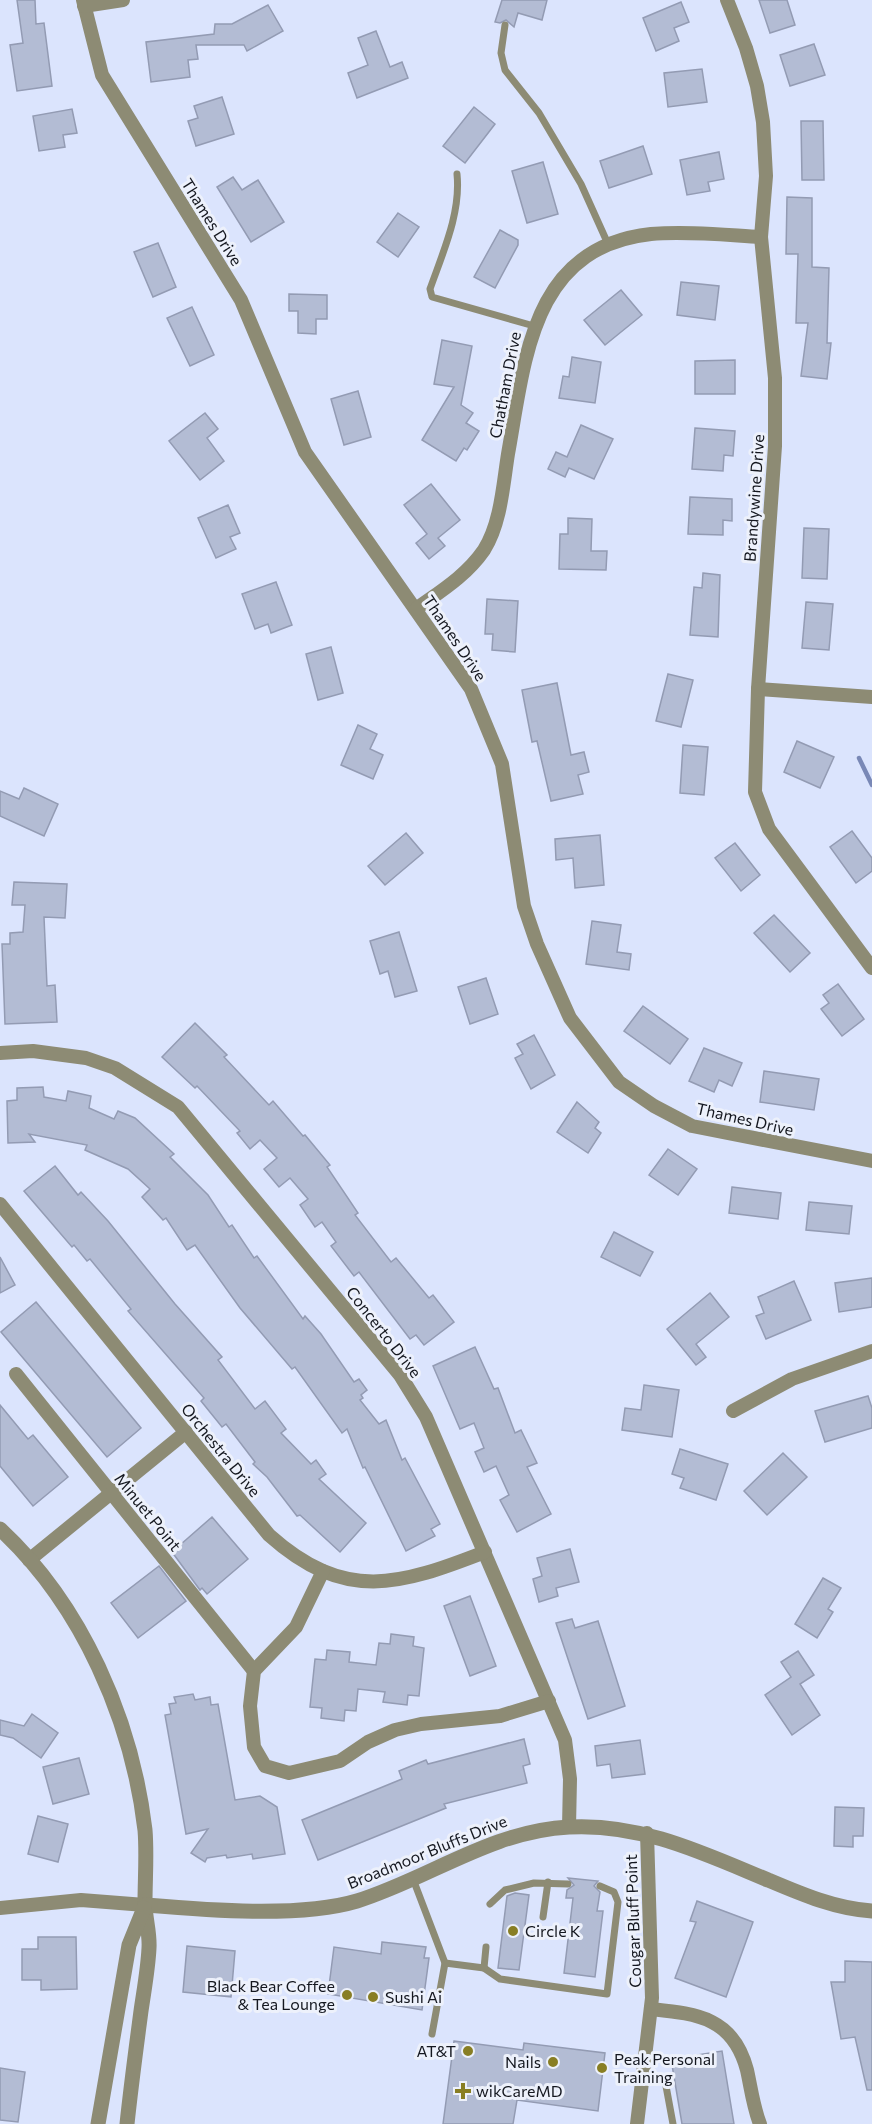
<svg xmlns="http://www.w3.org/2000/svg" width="872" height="2124" font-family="Commissioner,sans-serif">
<rect width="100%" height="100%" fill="#dbe4fd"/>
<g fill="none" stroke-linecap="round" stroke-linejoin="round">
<path stroke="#7988b6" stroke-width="4.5" d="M859,758L872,785"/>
</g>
<g fill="#b3bcd4" stroke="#939bb3" stroke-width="1.5">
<path d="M17,0H35L36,24L44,23L52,86L17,91L10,45L23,43Z"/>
<path d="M502,0H547L542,20L518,13L514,27L506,20L500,23L495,22Z"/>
<path d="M759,0H787L795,25L770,33Z"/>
<path d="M681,2L689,22L674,28L679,41L656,51L643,18Z"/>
<path d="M268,5L283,31L247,51L244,45H196L198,59L188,60L190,77L151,82L146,42L214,34L215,24H232Z"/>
<path d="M376,31L390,67L402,62L408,78L357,98L348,73L368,65L358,38Z"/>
<path d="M814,44L825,75L790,86L780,55Z"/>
<path d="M702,69L707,102L668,107L664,73Z"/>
<path d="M222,97L234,134L196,146L188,121L198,118L194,106Z"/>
<path d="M474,107L495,124L465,163L443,146Z"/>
<path d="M72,109L77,133L63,135L65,147L39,151L33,116Z"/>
<path d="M801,121H823L824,180H802Z"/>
<path d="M643,146L652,174L609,188L600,161Z"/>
<path d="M719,152L724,179L708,182L710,191L687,195L680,160Z"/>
<path d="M543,162L558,214L527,223L512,171Z"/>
<path d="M233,177L242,190L258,180L284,222L251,242L217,187Z"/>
<path d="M787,197L812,198V267L829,268L827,343H831L827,379L801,376L808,323H796L798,254H786Z"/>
<path d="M398,213L419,227L398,257L377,242Z"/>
<path d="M500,230L518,240V245L495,288L474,277Z"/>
<path d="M158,243L176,287L153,297L134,252Z"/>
<path d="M681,282L719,286L715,320L677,315Z"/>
<path d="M621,290L642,315L605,345L584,320Z"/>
<path d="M289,294L327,295V319H316V334L298,333V311H289Z"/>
<path d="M192,307L214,355L190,366L167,318Z"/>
<path d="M442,340L472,346L461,405L473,413L466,423L479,431L467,450L464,448L456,461L422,440L454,387L434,384Z"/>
<path d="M572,357L601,362L595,403L559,398L563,376L569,377Z"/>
<path d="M735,360V394H695V361Z"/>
<path d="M358,391L371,437L344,445L331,399Z"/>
<path d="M205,413L218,429L207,438L224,461L200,480L169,441Z"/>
<path d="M581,425L613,439L594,479L569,468L565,477L548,469L556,452L567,457Z"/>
<path d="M695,428L735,431L733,456L724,455L723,471L692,469Z"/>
<path d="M431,484L460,520L438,538L445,546L429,559L416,543L427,534L404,505Z"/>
<path d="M690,497L732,499V521L723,520V535L688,534Z"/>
<path d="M228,505L240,533L230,537L236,549L216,558L198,518Z"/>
<path d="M568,518L592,519L591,551H607L606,570L559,569L560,534H568Z"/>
<path d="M804,528L829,529L827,579L802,578Z"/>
<path d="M703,573L720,575L718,637L690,635L694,587L702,588Z"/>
<path d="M276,582L292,625L271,633L268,624L255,629L242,594Z"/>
<path d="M487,599L518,601L515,652L492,650L493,634H485Z"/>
<path d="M806,602L833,604L829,650L802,648Z"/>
<path d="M331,647L343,693L318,700L306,654Z"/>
<path d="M668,674L693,680L681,727L656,721Z"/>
<path d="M557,683L571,755L584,752L589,772L578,775L583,794L551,801L537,741L532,742L522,690Z"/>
<path d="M358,725L377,734L370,749L383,755L373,779L341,765Z"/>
<path d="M797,741L834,757L820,788L784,772Z"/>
<path d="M683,745L708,747L704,795L680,793Z"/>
<path d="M24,788L58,804L44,836L0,816V791L19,799Z"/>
<path d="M852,831L872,858V871L856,883L830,847Z"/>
<path d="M406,833L423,853L385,885L368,866Z"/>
<path d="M600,835L604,885L575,888L573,858L556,860L555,839Z"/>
<path d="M735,843L760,875L741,891L715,858Z"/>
<path d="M14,882L67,884L65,918L44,917L47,986L55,985L57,1022L5,1024L2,944H10V933L23,932L25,905H12Z"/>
<path d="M774,915L810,953L790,972L754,933Z"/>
<path d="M592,921L621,925L617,952L631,954L629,970L586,964Z"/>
<path d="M399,932L417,991L395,997L388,971L380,974L370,941Z"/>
<path d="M486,978L498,1014L470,1024L458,987Z"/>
<path d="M838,984L864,1019L842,1036L821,1009L829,1003L823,995Z"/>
<path d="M643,1006L688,1039L670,1064L624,1031Z"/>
<path d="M195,1023L227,1055L224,1057L269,1105L273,1101L303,1136L305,1135L330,1165L327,1167L358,1213L355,1215L391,1262L396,1258L429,1298L433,1295L454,1322L424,1345L416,1335L410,1339L359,1272L354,1276L331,1246L336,1242L322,1222L315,1227L300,1205L308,1199L290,1178L279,1187L264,1169L277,1158L260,1140L250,1149L237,1133L240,1131L197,1086L195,1088L162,1057Z"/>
<path d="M534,1035L555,1075L531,1089L515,1058L523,1054L517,1044Z"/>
<path d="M704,1048L742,1063L732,1086L719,1080L714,1092L689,1081Z"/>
<path d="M764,1071L819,1079L814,1110L760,1102Z"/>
<path d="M43,1087L44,1097L66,1101L68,1091L91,1096L89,1108L114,1119L118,1111L135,1118L174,1154L170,1157L208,1195L229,1227L232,1225L254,1258L257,1256L303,1319L305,1316L321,1334L354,1382L359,1379L367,1390L361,1395L363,1398L360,1400L379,1424L386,1420L402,1460L405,1458L440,1524L431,1529L435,1536L406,1551L365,1467L363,1468L347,1429L342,1433L295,1367L292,1369L240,1308L195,1245L187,1250L166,1218L163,1220L142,1197L150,1189L128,1169L85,1150L87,1145L29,1134L35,1142L8,1143L7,1101L17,1100V1088Z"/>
<path d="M577,1102L599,1122L595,1128L601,1133L588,1153L557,1132Z"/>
<path d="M668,1149L697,1169L678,1195L649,1175Z"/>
<path d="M55,1166L78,1195L81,1192L108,1221L175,1304L222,1357L218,1360L255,1409L265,1401L286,1429L281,1433L311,1464L316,1460L326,1474L319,1479L366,1523L340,1552L300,1515L297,1516L267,1477L253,1464L255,1462L226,1424L222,1427L201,1401L204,1398L128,1311L131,1309L90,1259L87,1261L74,1245L72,1247L24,1191Z"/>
<path d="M732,1187L781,1193L778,1219L729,1213Z"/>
<path d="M809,1202L852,1206L849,1234L806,1230Z"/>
<path d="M614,1232L653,1252L640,1276L601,1257Z"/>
<path d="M0,1257L15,1285L0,1293Z"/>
<path d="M872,1278V1307L839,1312L835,1283Z"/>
<path d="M794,1281L811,1320L766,1339L756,1316L764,1313L758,1297Z"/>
<path d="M710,1293L729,1317L696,1344L706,1357L696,1365L667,1329Z"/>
<path d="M36,1302L141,1428L107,1457L1,1332Z"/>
<path d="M475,1347L494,1389L498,1388L515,1433L521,1430L537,1463L527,1467L551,1514L517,1532L500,1500L509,1495L496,1466L484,1472L475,1452L484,1448L474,1423L460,1429L433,1366Z"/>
<path d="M644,1385L679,1390L672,1437L622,1430L625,1408L641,1410Z"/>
<path d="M868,1396L872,1408V1428L825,1442L815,1411Z"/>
<path d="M0,1405L28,1439L33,1435L68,1477L33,1506L0,1466Z"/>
<path d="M680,1449L728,1464L716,1500L680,1488L684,1478L672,1474Z"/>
<path d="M783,1453L807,1477L767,1515L744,1491Z"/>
<path d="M212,1517L248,1559L207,1594L202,1588L200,1590L172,1552Z"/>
<path d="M570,1549L579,1582L556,1588L558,1596L539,1602L533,1579L542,1576L537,1558Z"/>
<path d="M159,1566L186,1601L138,1638L111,1603Z"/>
<path d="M823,1578L841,1588L828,1609L833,1612L817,1638L795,1624Z"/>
<path d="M470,1596L496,1666L470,1676L444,1606Z"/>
<path d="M572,1619L575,1628L598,1621L625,1706L588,1719L556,1623Z"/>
<path d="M391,1634L414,1637L413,1646L424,1648L419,1696L408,1695L407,1705L383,1702L385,1692L358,1689L356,1711L345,1710L344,1721L321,1718L322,1708L310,1707L315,1659L326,1660L327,1650L350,1652L349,1662L376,1665L379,1643L390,1644Z"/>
<path d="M798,1651L814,1675L800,1684L820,1715L792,1735L765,1695L791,1677L781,1662Z"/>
<path d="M193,1694L195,1700L210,1697L211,1705L218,1704L235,1800L260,1796L277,1807L285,1854L253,1859L252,1854L227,1858L226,1855L207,1858L205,1862L191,1853L208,1829L186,1834L165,1715L171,1714L169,1704L176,1703L174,1697Z"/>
<path d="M32,1714L58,1733L41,1758L13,1738L0,1735V1720L24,1726Z"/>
<path d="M524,1739L530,1764L523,1766L527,1783L444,1804L446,1808L318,1860L302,1820L402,1779L399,1771L426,1760L428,1764Z"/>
<path d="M640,1740L645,1774L612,1778L610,1764L597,1766L595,1746Z"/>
<path d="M79,1758L89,1794L53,1804L43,1767Z"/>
<path d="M835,1807L864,1808L863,1836H853V1847L834,1846Z"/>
<path d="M38,1816L68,1824L58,1862L28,1854Z"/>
<path d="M568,1878L598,1881L594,1886L600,1892L597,1911H603L595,1977L564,1973L573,1898H566L567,1890L574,1885Z"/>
<path d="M515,1893L529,1895L519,1970L498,1968L507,1896Z"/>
<path d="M697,1901L753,1922L726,1997L675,1978L696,1922L690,1921Z"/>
<path d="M38,1937H76L77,1989L41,1990V1980H22V1949H38Z"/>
<path d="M382,1942L426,1947L424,1958H429L422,2010L328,1994L334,1947L381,1954Z"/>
<path d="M187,1946L235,1951L231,1997L183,1992Z"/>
<path d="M845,1961L872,1962V2090H867L855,2037L841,2039L831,1982H845Z"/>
<path d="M454,2041L523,2050L524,2043L605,2053L598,2111L517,2100L513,2124H443Z"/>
<path d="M722,2051L734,2124H682L671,2059Z"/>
<path d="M0,2068L25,2072L18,2122L0,2120Z"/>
</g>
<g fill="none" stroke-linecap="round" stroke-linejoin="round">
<g stroke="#8d8b74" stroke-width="7">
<path d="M505,25L501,53L505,70L539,113L581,184L608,244"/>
<path d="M457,174C461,213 443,252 430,289L432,297L534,326"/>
<path d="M413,1879L445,1963L432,2034"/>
<path d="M490,1904L505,1890L534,1883L568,1884"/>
<path d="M543,1917L548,1882"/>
<path d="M445,1963L484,1968L500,1979L607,1994L618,1902L614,1892L600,1886"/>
<path d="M484,1968L486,1947"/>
<path d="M666,2086L673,2124"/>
</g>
<g stroke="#8d8b74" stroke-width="14">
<path d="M83,0L102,75L241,300L305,452L471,689L502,764L524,906L537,944L570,1018L619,1082L654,1106L692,1126L872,1161"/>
<path d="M727,0L746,48L757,86L763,122L766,176L761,237L775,378V446L758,689L755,792L769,829L872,968"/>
<path d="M84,6L123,0"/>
<path d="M416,609C441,591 466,576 484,550C501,523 503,485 508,454C525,360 531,247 651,234C687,231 725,235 761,237"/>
<path d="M758,689L872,697"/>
<path d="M0,1053L33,1051L86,1058L115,1068L178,1107L400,1375L426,1417L565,1740L570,1779L569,1827"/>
<path d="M0,1204L269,1535C345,1603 400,1585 485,1552"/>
<path d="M16,1374L254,1671"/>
<path d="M733,1411L792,1379L872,1351"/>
<path d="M29,1560L186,1432"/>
<path d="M323,1571L296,1627L254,1671L250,1706L254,1747L265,1766L289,1773L340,1761L368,1742L395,1730L421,1724L500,1716L549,1701"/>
<path d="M0,1908L81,1900L145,1905"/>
<path d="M651,2009C697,2014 733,2017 747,2070C751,2088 753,2106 760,2124"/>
<path d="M637,2124L652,1998L647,1833"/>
</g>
<g stroke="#8d8b74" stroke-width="15">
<path d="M0,1529C82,1605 132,1720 145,1830C147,1854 145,1879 145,1903C145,1918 150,1933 149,1948C148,1969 144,1990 141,2011C136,2049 131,2086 127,2124"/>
<path d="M145,1905C205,1910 300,1918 357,1901C430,1878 491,1831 569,1827C641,1823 703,1853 768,1880C801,1894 836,1909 872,1911"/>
<path d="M98,2124L129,1945L144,1908"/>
</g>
</g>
<g fill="#887e24" stroke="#edf1fb" stroke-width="2">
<circle cx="513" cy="1931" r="6"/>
<circle cx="347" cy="1995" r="6"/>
<circle cx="373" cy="1997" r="6"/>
<circle cx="468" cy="2051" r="6"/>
<circle cx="553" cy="2062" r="6"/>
<circle cx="602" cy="2068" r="6"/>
<path d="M460 2082h6v6h6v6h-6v6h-6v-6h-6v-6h6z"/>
</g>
<g text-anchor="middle" stroke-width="6" stroke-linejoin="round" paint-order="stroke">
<g font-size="16" fill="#14171f" stroke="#edf1fb">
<text transform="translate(212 222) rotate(58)" y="6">Thames Drive</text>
<text transform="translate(505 385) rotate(-79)" y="6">Chatham Drive</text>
<text transform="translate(754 498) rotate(-86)" y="6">Brandywine Drive</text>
<text transform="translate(455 638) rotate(56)" y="6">Thames Drive</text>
<text transform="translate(745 1119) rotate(13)" y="6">Thames Drive</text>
<text transform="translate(384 1332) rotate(52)" y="6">Concerto Drive</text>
<text transform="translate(221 1450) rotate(51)" y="6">Orchestra Drive</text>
<text transform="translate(148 1512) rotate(51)" y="6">Minuet Point</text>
<text transform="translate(427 1852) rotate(-22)" y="6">Broadmoor Bluffs Drive</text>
<text transform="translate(633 1921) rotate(-92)" y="6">Cougar Bluff Point</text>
</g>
<g font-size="16" fill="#14171f" stroke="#edf1fb" text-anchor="start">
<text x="525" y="1937">Circle K</text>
<text x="335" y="1992" text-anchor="end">Black Bear Coffee<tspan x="335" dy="18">&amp; Tea Lounge</tspan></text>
<text x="385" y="2003">Sushi Ai</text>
<text x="456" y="2057" text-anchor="end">AT&amp;T</text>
<text x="614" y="2065">Peak Personal<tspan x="614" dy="18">Training</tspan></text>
<text x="541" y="2068" text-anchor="end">Nails</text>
<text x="476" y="2097">wikCareMD</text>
</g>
</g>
</svg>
